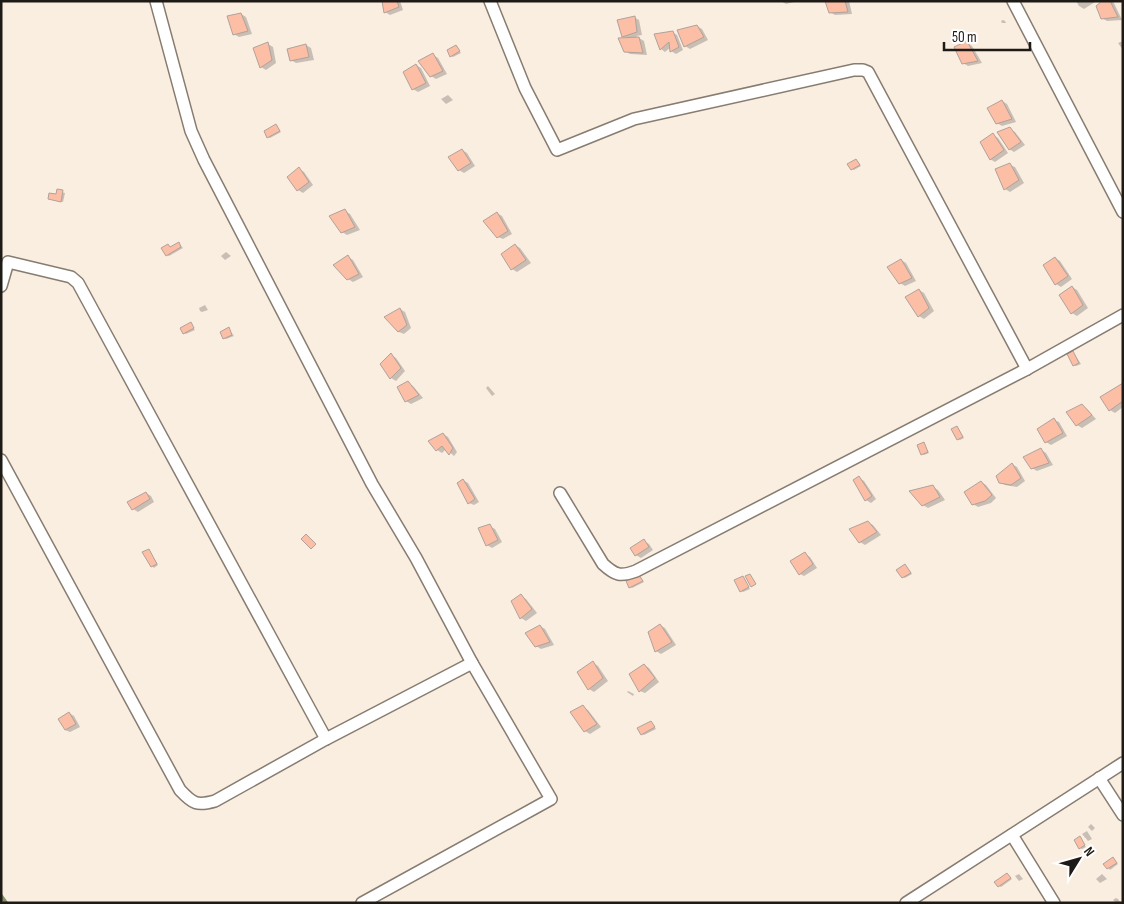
<svg xmlns="http://www.w3.org/2000/svg" width="1124" height="904" font-family="'Sofia Sans Condensed',sans-serif">
<rect width="100%" height="100%" fill="#faeee1"/>
<g fill="#0003">
<path d="M383,1H400L403,10L390,15L385,12Z"/>
<path d="M781,1H798L786,4Z"/>
<path d="M827,1H849L852,14L835,15L830,12Z"/>
<path d="M1076,1H1094L1095,2L1084,9L1079,6Z"/>
<path d="M1104,1H1113L1122,20L1107,21L1102,18Z"/>
<path d="M241,14L246,17L252,34L239,37L234,34Z"/>
<path d="M634,17L639,20L642,35L636,36L644,41L647,55L630,54L625,51L628,39L623,36Z"/>
<path d="M1003,20L1005,21L1006,23H1002L1001,21Z"/>
<path d="M697,26L702,29L708,40L690,49L685,46Z"/>
<path d="M672,32L677,35L683,50L676,54L671,51V47L665,52L661,49Z"/>
<path d="M1123,41V50L1118,43Z"/>
<path d="M967,43L972,46L982,63L968,66L963,63Z"/>
<path d="M268,44L273,47L276,63L266,70L261,67Z"/>
<path d="M306,45L311,48L314,60L296,63L291,60Z"/>
<path d="M456,47L461,53L453,57L451,56Z"/>
<path d="M433,55L438,58L447,74L436,79L431,76Z"/>
<path d="M416,65L421,68L430,86L418,92L413,89Z"/>
<path d="M448,95L453,100L446,104L441,99Z"/>
<path d="M1002,101L1007,104L1016,122L1002,126L997,123Z"/>
<path d="M276,126L281,132L270,138L268,137Z"/>
<path d="M1010,129L1015,132L1025,145L1014,152L1009,149Z"/>
<path d="M993,135L998,138L1008,153L995,162L990,159Z"/>
<path d="M462,150L467,153L475,166L464,173L459,170Z"/>
<path d="M856,160L861,166L854,170L852,169Z"/>
<path d="M1010,165L1015,167L1024,183L1010,192L1005,189L996,170Z"/>
<path d="M299,169L304,172L313,185L303,193L298,190Z"/>
<path d="M58,191L65,193L63,202L49,199L57,196Z"/>
<path d="M345,211L350,214L360,230L347,235L342,232Z"/>
<path d="M497,213L502,216L512,234L503,239L498,237Z"/>
<path d="M179,244L183,248L169,256L167,255L168,245L171,248Z"/>
<path d="M515,245L520,248L531,263L517,272L512,269Z"/>
<path d="M226,252L231,256L225,260L221,256Z"/>
<path d="M348,257L353,260L363,277L353,282L348,279Z"/>
<path d="M1055,258L1060,261L1072,279L1061,287L1056,284Z"/>
<path d="M901,260L906,263L916,281L905,286L900,283Z"/>
<path d="M1072,287L1077,290L1088,308L1077,316L1072,313Z"/>
<path d="M919,290L924,293L934,311L924,319L919,316L907,297Z"/>
<path d="M205,305L208,310L202,312L200,311L199,308Z"/>
<path d="M400,309L405,312L411,328L404,334L399,332L386,317Z"/>
<path d="M191,324L195,330L186,334L184,333Z"/>
<path d="M229,329L234,336L226,339L224,338Z"/>
<path d="M1073,352L1081,364L1076,366L1074,365Z"/>
<path d="M391,355L396,358L405,371L396,381L391,378Z"/>
<path d="M408,383L413,386L423,398L411,404L406,401Z"/>
<path d="M1123,385V407L1115,413L1110,410Z"/>
<path d="M488,386L495,394L492,396L486,388Z"/>
<path d="M1082,406L1087,409L1096,419L1082,428L1077,425Z"/>
<path d="M1054,420L1059,422L1067,436L1051,445L1046,442Z"/>
<path d="M957,427L964,438L960,440L958,439Z"/>
<path d="M443,434L448,437L457,452L454,456L446,449L442,453L437,450Z"/>
<path d="M924,444L929,453L924,455L922,454Z"/>
<path d="M1041,450L1046,453L1053,465L1037,471L1032,468Z"/>
<path d="M1012,464L1017,467L1025,481L1017,487L1005,485L1000,482Z"/>
<path d="M859,478L864,481L876,499L871,503L866,500Z"/>
<path d="M463,480L468,483L479,502L474,505L469,503Z"/>
<path d="M981,482L986,485L996,498L991,503L978,507L973,504Z"/>
<path d="M933,487L938,490L945,500L928,508L923,505Z"/>
<path d="M146,493L151,496L154,502L138,512L133,509Z"/>
<path d="M867,522L873,525L881,535L865,545L860,542Z"/>
<path d="M489,526L495,529L502,542L492,548L487,545Z"/>
<path d="M644,541L649,544L653,550L641,558L636,555Z"/>
<path d="M149,550L158,565L154,568L152,566Z"/>
<path d="M805,554L810,557L817,568L804,576L800,574Z"/>
<path d="M905,565L912,574L905,578L903,577Z"/>
<path d="M639,576L644,582L632,588L630,587Z"/>
<path d="M743,577L750,589L743,592L741,591Z"/>
<path d="M521,596L526,599L537,613L526,621L521,618Z"/>
<path d="M660,625L665,628L676,645L661,654L656,651Z"/>
<path d="M540,626L545,629L554,645L541,649L536,646Z"/>
<path d="M593,663L598,666L608,681L594,692L589,689L579,672Z"/>
<path d="M644,665L649,668L659,682L645,693L640,691Z"/>
<path d="M628,691L634,694L633,696L627,692Z"/>
<path d="M583,707L588,710L601,727L590,734L585,731L572,713Z"/>
<path d="M69,713L74,716L80,727L70,732L65,730Z"/>
<path d="M651,722L656,729L644,735L642,734Z"/>
<path d="M1091,824L1095,828L1092,831L1088,827Z"/>
<path d="M1087,831L1092,839L1088,841L1082,834Z"/>
<path d="M1080,838L1086,847L1082,849L1080,848Z"/>
<path d="M1113,858L1118,864L1110,870L1105,864Z"/>
<path d="M1007,874L1012,879L1001,887L999,886Z"/>
<path d="M1019,874L1023,879L1019,881L1015,876Z"/>
<path d="M1102,874L1107,879L1100,883L1096,879Z"/>
<path d="M1116,898L1118,899L1120,902H1115L1113,900Z"/>
</g>
<g fill="none" stroke-linecap="round" stroke-linejoin="round">
<path stroke="#84936b" stroke-width="4" d="M1,896L6,903"/>
</g>
<g fill="#fcbfa6" stroke="#b2a19a">
<path d="M382,1H397L399,7L384,13Z"/>
<path d="M825,1H845L848,12L829,13Z"/>
<path d="M1102,1H1110L1118,17L1101,19L1096,6Z"/>
<path d="M241,13L248,31L233,35L227,16Z"/>
<path d="M635,16L637,32L622,37L617,20Z"/>
<path d="M697,25L704,37L684,47L677,30Z"/>
<path d="M673,31L679,47L670,52L669,42L660,50L654,34Z"/>
<path d="M639,37L643,53L624,52L618,38Z"/>
<path d="M967,41L978,61L962,64L954,47Z"/>
<path d="M268,42L272,60L260,68L253,48Z"/>
<path d="M306,44L309,57L290,61L287,49Z"/>
<path d="M456,45L460,51L450,57L447,50Z"/>
<path d="M433,53L443,71L430,77L418,61Z"/>
<path d="M416,64L426,83L412,90L403,72Z"/>
<path d="M1002,100L1012,119L996,124L987,108Z"/>
<path d="M276,124L280,131L267,138L264,131Z"/>
<path d="M1010,127L1021,142L1009,150L997,132Z"/>
<path d="M993,133L1004,150L990,160L980,142Z"/>
<path d="M462,149L471,163L458,171L448,157Z"/>
<path d="M856,159L860,165L851,170L847,164Z"/>
<path d="M1010,163L1019,180L1004,190L995,169Z"/>
<path d="M299,167L309,182L297,191L287,177Z"/>
<path d="M57,189L63,190L61,202L48,199L49,193L56,194Z"/>
<path d="M345,209L355,227L341,233L329,216Z"/>
<path d="M497,212L508,231L497,238L483,221Z"/>
<path d="M179,242L181,247L166,256L161,248L168,244L170,247Z"/>
<path d="M515,244L526,260L511,270L501,254Z"/>
<path d="M348,255L359,274L347,280L333,265Z"/>
<path d="M1055,257L1068,276L1055,285L1043,265Z"/>
<path d="M901,259L912,278L899,284L887,267Z"/>
<path d="M1072,286L1083,305L1071,314L1059,295Z"/>
<path d="M919,289L929,308L918,317L905,297Z"/>
<path d="M400,308L407,325L398,332L384,317Z"/>
<path d="M191,322L194,328L183,334L180,328Z"/>
<path d="M229,327L232,335L223,339L220,332Z"/>
<path d="M1073,351L1079,363L1073,366L1067,354Z"/>
<path d="M391,353L401,368L390,379L380,364Z"/>
<path d="M408,381L419,395L405,402L397,387Z"/>
<path d="M1123,383V401L1109,411L1100,397Z"/>
<path d="M1082,404L1092,415L1076,426L1066,412Z"/>
<path d="M1054,418L1063,433L1045,443L1037,429Z"/>
<path d="M957,426L963,437L957,440L951,429Z"/>
<path d="M443,433L453,448L449,455L442,446L436,451L428,441Z"/>
<path d="M924,442L928,452L921,455L917,445Z"/>
<path d="M1041,448L1049,463L1031,469L1023,457Z"/>
<path d="M1012,463L1021,478L1011,485L999,483L996,476Z"/>
<path d="M859,476L872,496L865,501L853,480Z"/>
<path d="M463,479L475,499L468,504L457,483Z"/>
<path d="M981,481L992,495L985,501L972,505L964,492Z"/>
<path d="M933,485L940,497L922,506L909,491Z"/>
<path d="M146,492L150,499L132,510L127,502Z"/>
<path d="M868,521L877,532L859,543L849,529Z"/>
<path d="M490,524L498,540L486,546L478,528Z"/>
<path d="M306,534L316,544L311,549L301,539Z"/>
<path d="M644,539L649,547L635,556L630,548Z"/>
<path d="M149,549L157,564L151,567L142,552Z"/>
<path d="M805,552L813,564L799,575L790,561Z"/>
<path d="M905,564L911,573L902,578L896,570Z"/>
<path d="M750,574L756,584L751,587L745,576Z"/>
<path d="M639,575L643,581L629,588L626,581Z"/>
<path d="M743,576L749,587L740,592L734,580Z"/>
<path d="M521,594L532,609L520,619L511,601Z"/>
<path d="M660,624L672,642L655,652L648,632Z"/>
<path d="M540,625L550,642L535,647L525,633Z"/>
<path d="M593,661L603,678L588,690L577,672Z"/>
<path d="M644,664L655,678L639,692L629,674Z"/>
<path d="M583,705L597,724L584,732L570,712Z"/>
<path d="M69,712L76,724L65,730L58,719Z"/>
<path d="M651,721L655,727L641,735L637,728Z"/>
<path d="M1080,836L1085,845L1079,849L1074,840Z"/>
<path d="M1113,857L1117,863L1107,869L1103,864Z"/>
<path d="M1007,873L1011,878L998,887L994,882Z"/>
</g>
<g fill="none" stroke-linecap="round" stroke-linejoin="round">
<g stroke="#877c70" stroke-width="14">
<g id="minor">
<path d="M156,1L191,131L204,160L372,484L416,558L472,663L551,799L362,903"/>
<path d="M490,1L525,88L557,150L634,119L854,70H863L868,72L1027,369"/>
<path d="M1013,1L1123,212"/>
<path d="M1,286L8,262L71,277L78,283L326,739"/>
<path d="M1,460L180,790C193,804 197,806 215,801L326,739L472,663"/>
<path d="M560,493L603,564C615,575 620,577 636,571L1027,369L1123,315"/>
<path d="M1099,778L1123,815"/>
<path d="M1012,835L1054,903"/>
<path d="M906,903L1123,763"/>
</g>
</g>
<use href="#minor" stroke="#fff" stroke-width="11"/>
</g>
<rect width="1124" height="904" fill="none" stroke="#1e1a15" stroke-width="5"/>
<g transform="translate(1079 859) rotate(53)" stroke="#ffffff" stroke-width="4" paint-order="stroke">
<path d="M0-4L9 19L0 12L-9 19Z" fill="#1e1a15"/>
<text y="-8" font-size="14" font-weight="bold" text-anchor="middle" fill="#1e1a15">N</text>
</g>
<path d="M944 42v8h86v-8" fill="none" stroke="#1e1a15" stroke-width="2.5"/>
<text x="952" y="42" font-size="15" fill="#1e1a15" stroke="#ffffff" stroke-width="4" paint-order="stroke">50 m</text>
</svg>
